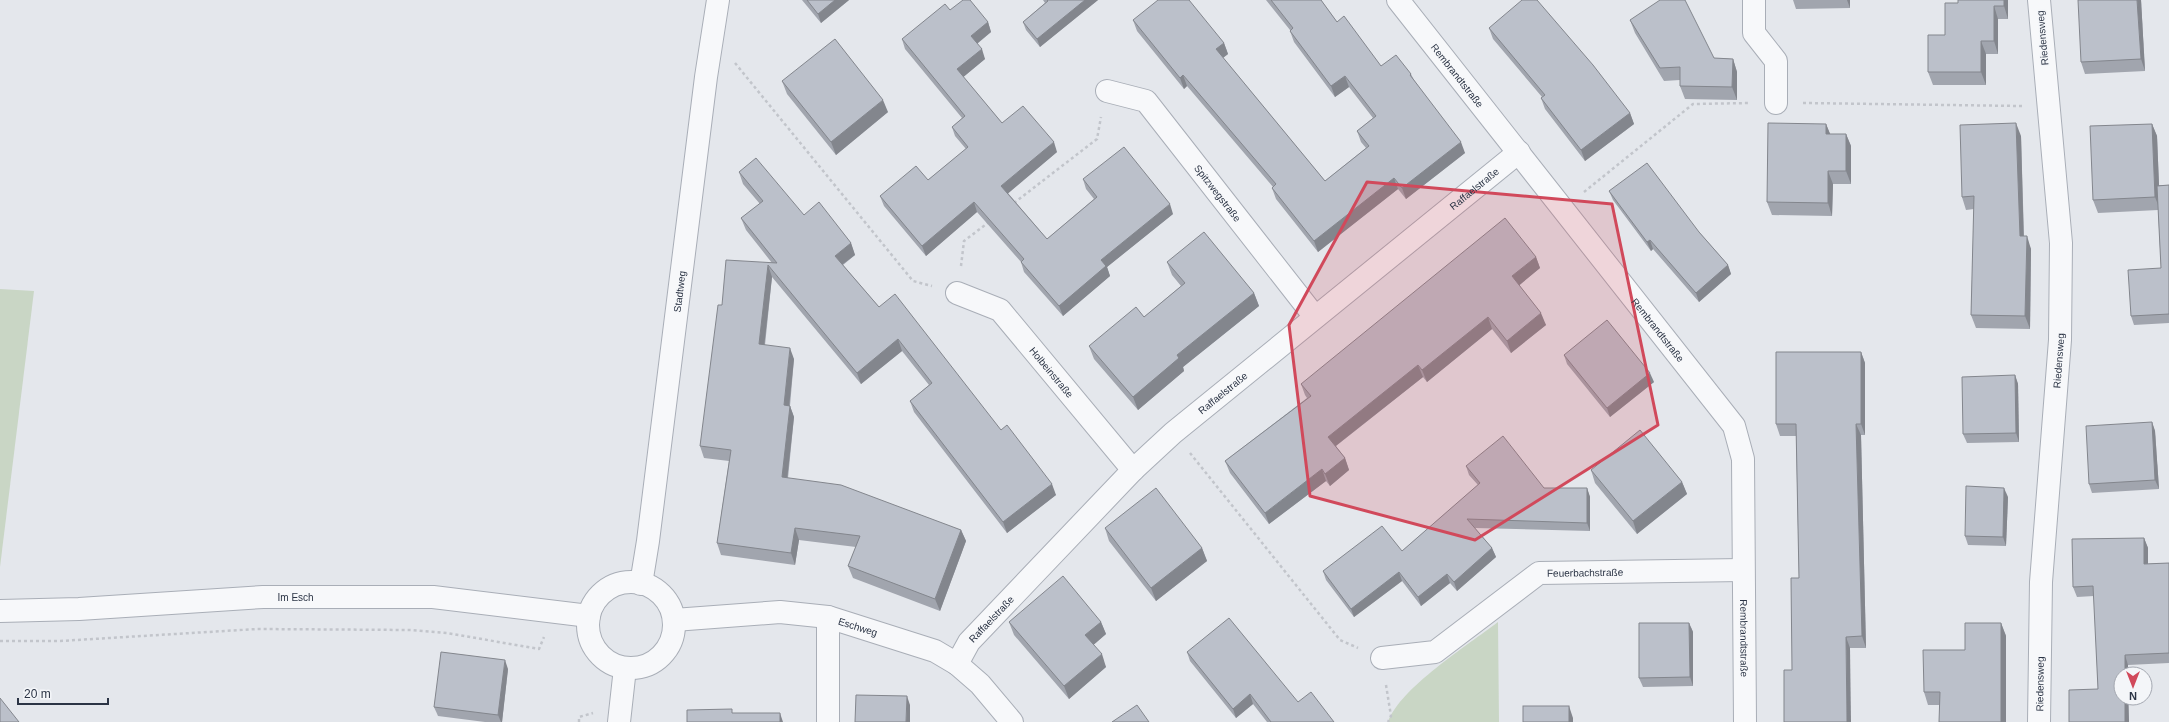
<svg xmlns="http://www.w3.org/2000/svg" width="2169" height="722" font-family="Arial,sans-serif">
<rect width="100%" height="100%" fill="#e4e7ec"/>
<g fill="#c9d6c5">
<path d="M0,289L34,291L0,567Z"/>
<path d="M1498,622L1499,722H1388C1400,688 1468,645 1498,622Z"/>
</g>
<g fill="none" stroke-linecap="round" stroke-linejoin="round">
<g stroke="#a9aeb7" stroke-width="24">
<g id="minor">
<path id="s1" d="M1398,0L1734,426L1743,459L1745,722"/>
<path d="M1754,0V33L1776,61V103"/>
<path id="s2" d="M1107,91L1146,101L1315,317"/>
<path id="s3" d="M957,293L1000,310L1133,470"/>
<circle cx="631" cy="625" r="43"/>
<path id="s4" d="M641,584L648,541L706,77L718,0"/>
<path id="s5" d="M0,611L79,609L263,597H433L589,616"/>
<path id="s6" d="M674,620L780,612L828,617L935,651L957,664L980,684L1012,722"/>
<path id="s7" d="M1382,658L1435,652L1539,573L1742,570"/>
<path id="s8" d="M957,664L969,642L1133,470L1173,433L1519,152"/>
<path d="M619,722L625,668"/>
<path d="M828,722V617"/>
<path id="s9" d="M2039,722L2041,582L2060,340L2061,243L2039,0"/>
</g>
</g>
<g stroke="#c2c5cb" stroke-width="2.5" stroke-dasharray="3 3" stroke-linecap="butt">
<path d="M735,63L913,281L932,286"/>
<path d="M1803,103L2022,106"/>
<path d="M1584,192L1693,104L1750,103"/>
<path d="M1014,203L1097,139L1101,117"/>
<path d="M961,266L964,241L989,222"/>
<path d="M1190,453L1340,640L1358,648"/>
<path d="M0,641H60L257,629L412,630L447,633L539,649L544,637"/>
<path d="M1386,685L1391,716L1388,722"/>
<path d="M579,722V717L593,713"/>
</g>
<use href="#minor" stroke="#f7f8fa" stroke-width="22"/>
</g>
<g fill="#a1a5ae">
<path d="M802,0H849L821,23Z"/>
<path d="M1043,0H1098L1040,47L1026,30L1023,22L1045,3Z"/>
<path d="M1266,0H1321L1337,22L1381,66L1411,74L1414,80L1465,153L1406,199L1398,189L1318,252L1276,199L1272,188L1273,187L1187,86L1184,89L1137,31L1133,20L1224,43L1228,54L1223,58L1325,181L1366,148L1361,142L1357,131L1373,118L1349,87L1335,97L1294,42L1290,31V30Z"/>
<path d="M1793,0H1850V8L1796,9Z"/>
<path d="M2008,0V19H1998V54H1986V85H1933L1928,72L1945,35L1958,3Z"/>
<path d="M2141,0L2145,71L2085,74L2081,62Z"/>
<path d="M950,10L988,22L991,32L977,44L985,59L963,77L1002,123L1057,152L1008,193L1047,239L1094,199L1086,189L1083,179L1173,214L1107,267L1110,276L1063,316L1024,272L1021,262L977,212L926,256L884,206L880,196L928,180L966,149L955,136L952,127L962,118L905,49L902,39Z"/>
<path d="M1630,20L1714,58L1733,59L1737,72V100L1685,99L1680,86V80L1664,81L1635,33Z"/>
<path d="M1489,28L1630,113L1634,124L1585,161L1545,109L1541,98L1542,97L1493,39Z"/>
<path d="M782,81L888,112L836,155L787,94Z"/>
<path d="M1826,124L1830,134H1846L1851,146V184H1833L1832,216L1772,215L1767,202Z"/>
<path d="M2152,124L2157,136L2159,185H2169V323L2134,325L2131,316L2161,268L2158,210L2098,213L2093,200Z"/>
<path d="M2021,136L2024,236L2031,249L2030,329L1976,328L1971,315L1974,209L1966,210L1962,197Z"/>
<path d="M739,172L804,215L851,243L855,255L843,265L879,307L1001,430L1056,495L1007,533L914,412L910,401L929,385L902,351L861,384L772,277L765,345L794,359L790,406L794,417L788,478L961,530L966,541L940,611L853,578L848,566L856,547L799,540L795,565L721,555L717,543L729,461L704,458L700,446L722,305L772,263L746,230L741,218L760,204L743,184Z"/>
<path d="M1609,191L1699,232L1728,265L1731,274L1699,302L1653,249L1651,251L1613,200Z"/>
<path d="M1536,257L1540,268L1519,285L1546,325L1511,353L1492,329L1427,382L1423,377L1336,446L1345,458L1349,470L1330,486L1326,481L1269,524L1230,473L1225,461L1307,398L1305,395L1301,384Z"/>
<path d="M1167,262L1254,293L1259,306L1183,367L1184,371L1138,410L1094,359L1089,346L1144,317L1181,286L1172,275Z"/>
<path d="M1861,352L1865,363V435H1861L1866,648H1850L1792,670L1799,578L1796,436H1780L1776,424Z"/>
<path d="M1564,355L1654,382L1610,417L1567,364Z"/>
<path d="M2015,375L2018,384L2019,442L1967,443L1963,434Z"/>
<path d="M2152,422L2155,431L2159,489L2092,493L2089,484Z"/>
<path d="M1466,466L1544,488H1587L1590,497V531L1475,528L1492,548L1496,557L1457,591L1450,583L1421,606L1402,581L1354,617L1326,580L1323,571L1402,551L1478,485L1469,475Z"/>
<path d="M1591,470L1682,482L1687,494L1637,534L1595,483Z"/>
<path d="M2008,497L2006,546L1968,545L1965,536Z"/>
<path d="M1105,528L1202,548L1207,561L1156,601L1109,541Z"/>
<path d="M2144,538L2148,548V564L2169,563V663L2128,665L2129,722H2069L2098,689L2094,596L2077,597L2073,587Z"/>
<path d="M1009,622H1101L1106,634L1093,645L1106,667L1069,699L1014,635Z"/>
<path d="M1689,623L1693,632V686L1643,687L1639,678Z"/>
<path d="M2001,623L2006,636L1939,705H1928L1924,692L1965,650Z"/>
<path d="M1187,652L1298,702L1334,722H1267L1253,704L1236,718L1190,661Z"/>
<path d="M508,669L502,722H485L438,716L434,707Z"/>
</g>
<g fill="#83868d">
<path d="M835,0H849L821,23L818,14Z"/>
<path d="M1085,0H1098L1040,47L1037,39Z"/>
<path d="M1847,0H1850V8Z"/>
<path d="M2004,0H2008V19L2004,6Z"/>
<path d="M2137,0H2141L2145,71L2141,59Z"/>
<path d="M1994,6L1998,19V54L1994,41Z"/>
<path d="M988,22L991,32L974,46L971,36Z"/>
<path d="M1981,41L1986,54V85L1981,72Z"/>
<path d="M1224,43L1228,54L1220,60L1216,49Z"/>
<path d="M982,49L985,59L961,79L957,69Z"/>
<path d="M1733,59L1737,72V100L1732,87Z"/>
<path d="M1183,75L1187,86L1184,89L1180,78Z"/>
<path d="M1345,76L1349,87L1335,97L1331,86Z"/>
<path d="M883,100L888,112L836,155L831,142Z"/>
<path d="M1630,113L1634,124L1585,161L1581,150Z"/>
<path d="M2016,123L2021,136L2024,249L2020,236Z"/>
<path d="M1826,124L1831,136L1826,134Z"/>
<path d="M2152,124L2157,136L2160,210L2155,197Z"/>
<path d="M1846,134L1851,146V184L1846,171Z"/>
<path d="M1054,142L1057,152L1005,196L1001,186Z"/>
<path d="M1461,142L1465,153L1406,199L1402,188Z"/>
<path d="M1828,171L1833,184L1832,216L1828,203Z"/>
<path d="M1394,178L1398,189L1318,252L1314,241Z"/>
<path d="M974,202L977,212L926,256L922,246Z"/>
<path d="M1170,204L1173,214L1107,267L1110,276L1063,316L1059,306L1101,260Z"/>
<path d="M2027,236L2031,249L2030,329L2025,316Z"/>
<path d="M1650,240L1653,249L1651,251L1647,242Z"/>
<path d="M851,243L855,255L839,267L835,256Z"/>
<path d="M1536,257L1540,268L1516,288L1512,276Z"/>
<path d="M768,265L772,277L763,356L759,344Z"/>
<path d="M1728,265L1731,274L1699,302L1696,293Z"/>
<path d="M1254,293L1259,306L1183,367L1184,371L1138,410L1133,397L1177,355Z"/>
<path d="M1541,313L1546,325L1511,353L1507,341Z"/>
<path d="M1488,317L1492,329L1427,382L1422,370Z"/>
<path d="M898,339L902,351L861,384L857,373Z"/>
<path d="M790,348L794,359L788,417L784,405Z"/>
<path d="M1861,352L1865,363V435L1861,424Z"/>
<path d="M1418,365L1423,377L1333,448L1328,437Z"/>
<path d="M1650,373L1654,382L1610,417L1607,408Z"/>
<path d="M2015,375L2018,384L2019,442L2016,433Z"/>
<path d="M790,406L794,417L786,489L782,477Z"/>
<path d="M2152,422L2155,431L2159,489L2155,480Z"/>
<path d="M1856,424L1861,435L1866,648L1862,636Z"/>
<path d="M1345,458L1349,470L1330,486L1325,474Z"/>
<path d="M1322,469L1326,481L1269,524L1265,513Z"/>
<path d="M1682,482L1687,494L1637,534L1633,521Z"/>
<path d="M1052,484L1056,495L1007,533L1003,522Z"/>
<path d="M1587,488L1590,497V531L1587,523Z"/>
<path d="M2004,488L2008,497L2006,546L2003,537Z"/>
<path d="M795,528L799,540L795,565L791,553Z"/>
<path d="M961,530L966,541L940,611L935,599Z"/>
<path d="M2144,538L2148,548V574L2144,564Z"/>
<path d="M1202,548L1207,561L1156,601L1151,588Z"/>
<path d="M1492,548L1496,557L1457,591L1454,582Z"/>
<path d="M1399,572L1402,581L1354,617L1351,609Z"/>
<path d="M1447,574L1450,583L1421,606L1418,597Z"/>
<path d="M1101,622L1106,634L1090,648L1085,635Z"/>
<path d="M1689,623L1693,632V686L1690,677Z"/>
<path d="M2001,623L2006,636V722H2001Z"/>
<path d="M1846,637L1850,648L1851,722H1847Z"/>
<path d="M1102,654L1106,667L1069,699L1064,686Z"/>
<path d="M2125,655L2128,665V674H2125Z"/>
<path d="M505,660L508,669L502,722H501L498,715Z"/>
<path d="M1250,694L1253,704L1236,718L1233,709Z"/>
<path d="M907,696L910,705V722H906Z"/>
<path d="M2125,698H2128L2129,722H2125Z"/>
<path d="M1569,706L1573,718V722H1569Z"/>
<path d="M780,713L783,722H780Z"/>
</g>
<g fill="#bbc0ca" stroke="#83868d">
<path d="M807,0H835L818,14Z"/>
<path d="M963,0H970L988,22L971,36L982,49L957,69L1002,123L1023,106L1054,142L1001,186L1047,239L1097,197L1083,179L1124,147L1170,204L1101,260L1106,266L1059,306L1021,262L1024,259L974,202L922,246L880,196L916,166L928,180L968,147L952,127L965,116L902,39L945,4L950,10Z"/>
<path d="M1047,0H1085L1037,39L1023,22L1048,1Z"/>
<path d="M1158,0H1189L1224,43L1216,49L1325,181L1369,146L1357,131L1376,116L1345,76L1331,86L1290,31L1293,28L1271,0H1321L1337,22L1344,16L1381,66L1396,55L1411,74L1410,75L1461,142L1402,188L1394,178L1314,241L1272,188L1276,184L1183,75L1180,78L1133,20Z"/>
<path d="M1522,0H1537L1593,65L1630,113L1581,150L1541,98L1545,95L1489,28Z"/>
<path d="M1660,0H1685L1714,58L1733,59L1732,87L1680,86V67L1660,68L1630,20Z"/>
<path d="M1958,0H2004V6H1994V41H1981V72H1928V35H1945V3H1958Z"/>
<path d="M2078,0H2137L2141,59L2081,62Z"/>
<path d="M835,39L883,100L831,142L782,81Z"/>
<path d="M1768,123L1826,124V134H1846V171H1828V203L1767,202Z"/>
<path d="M2016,123L2020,236H2027L2025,316L1971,315L1974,196L1962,197L1960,125Z"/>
<path d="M2152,124L2155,197L2093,200L2090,126Z"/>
<path d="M756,158L804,215L819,202L851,243L835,256L879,307L895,294L1001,430L1007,425L1052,484L1003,522L910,401L932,383L898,339L857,373L768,265L759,344L790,348L784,405L790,406L782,477L841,485L961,530L935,599L848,566L860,536L795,528L791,553L717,543L731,450L700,446L718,305H722L726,260L777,263L741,218L763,201L739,172Z"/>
<path d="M1647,163L1699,232L1728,265L1696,293L1650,240L1647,242L1609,191Z"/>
<path d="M2169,185V314L2131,316L2128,270L2161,268L2157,186Z"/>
<path d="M1505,218L1536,257L1512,276L1541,313L1507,341L1488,317L1422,370L1418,365L1328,437L1345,458L1325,474L1322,469L1265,513L1225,461L1311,396L1301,384Z"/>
<path d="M1204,232L1254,293L1177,355L1179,358L1133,397L1089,346L1136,307L1144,317L1185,283L1167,262Z"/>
<path d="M1607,320L1650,373L1607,408L1564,355Z"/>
<path d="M1776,352H1861V424H1856L1862,636L1846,637L1847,722H1784V670H1792L1791,578H1799L1796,424H1776Z"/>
<path d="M2015,375L2016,433L1963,434L1962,377Z"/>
<path d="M2152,422L2155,480L2089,484L2086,426Z"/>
<path d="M1640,430L1682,482L1633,521L1591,470Z"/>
<path d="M1503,436L1544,488H1587V523L1467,519L1492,548L1454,582L1447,574L1418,597L1399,572L1351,609L1323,571L1382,526L1402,551L1480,483L1466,466Z"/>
<path d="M1966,486L2004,488L2003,537L1965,536Z"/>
<path d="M1156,488L1202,548L1151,588L1105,528Z"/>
<path d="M2144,538V564L2169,563V653L2125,655V674H2121V698H2125V722H2069V690L2098,689L2093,586L2073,587L2072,539Z"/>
<path d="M1063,576L1101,622L1085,635L1102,654L1064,686L1009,622Z"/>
<path d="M1229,618L1298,702L1311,692L1334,722H1271L1250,694L1233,709L1187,652Z"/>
<path d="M1639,623H1689L1690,677L1639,678Z"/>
<path d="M1965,623H2001V722H1939L1940,692H1924L1923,650H1965Z"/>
<path d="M441,652L505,660L498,715L434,707Z"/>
<path d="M856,695L907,696L906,722H855Z"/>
<path d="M0,698L19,722H0Z"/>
<path d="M1137,705L1149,722H1112Z"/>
<rect x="1523" y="706" width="46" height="16"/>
<path d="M732,709V713H780V722H687V710Z"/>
</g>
<path fill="#d1495b" fill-opacity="0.2" stroke="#d1495b" stroke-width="3" stroke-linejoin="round" d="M1367,182L1612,204L1658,425L1475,540L1310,496L1289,325Z"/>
<g text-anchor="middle" stroke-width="3" stroke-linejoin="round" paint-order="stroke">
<g font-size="10" fill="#2b3445" stroke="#f4f6f9">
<text transform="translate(2042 38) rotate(-95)" y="4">Riedensweg</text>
<text dy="4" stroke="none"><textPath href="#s1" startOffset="96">Rembrandtstraße</textPath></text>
<text dy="4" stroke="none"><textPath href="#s8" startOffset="705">Raffaelstraße</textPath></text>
<text dy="4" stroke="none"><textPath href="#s2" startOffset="157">Spitzwegstraße</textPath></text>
<text dy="4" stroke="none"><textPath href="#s4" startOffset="295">Stadtweg</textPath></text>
<text dy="4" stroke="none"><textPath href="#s1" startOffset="420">Rembrandtstraße</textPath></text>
<text dy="4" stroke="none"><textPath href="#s9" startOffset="362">Riedensweg</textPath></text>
<text dy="4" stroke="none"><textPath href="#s3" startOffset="127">Holbeinstraße</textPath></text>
<text dy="4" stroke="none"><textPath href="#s8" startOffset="381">Raffaelstraße</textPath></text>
<text dy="4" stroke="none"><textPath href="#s7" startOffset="230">Feuerbachstraße</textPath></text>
<text dy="4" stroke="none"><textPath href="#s5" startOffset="296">Im Esch</textPath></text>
<text dy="4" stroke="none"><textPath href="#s8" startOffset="57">Raffaelstraße</textPath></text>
<text dy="4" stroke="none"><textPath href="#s6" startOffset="186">Eschweg</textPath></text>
<text dy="4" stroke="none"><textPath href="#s1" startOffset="756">Rembrandtstraße</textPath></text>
<text dy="4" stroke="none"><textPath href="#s9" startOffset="38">Riedensweg</textPath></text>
</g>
</g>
<g transform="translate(2133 686) rotate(180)"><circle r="19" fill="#f4f6f9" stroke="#a4a8b1"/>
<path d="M0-3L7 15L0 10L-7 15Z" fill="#d1495b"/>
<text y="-6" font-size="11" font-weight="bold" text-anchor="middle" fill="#2b3445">N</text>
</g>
<path d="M18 698v6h90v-6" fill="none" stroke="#2b3445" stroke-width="2"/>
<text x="24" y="698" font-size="12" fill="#2b3445" stroke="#f4f6f9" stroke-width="3" paint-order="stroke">20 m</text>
</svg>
